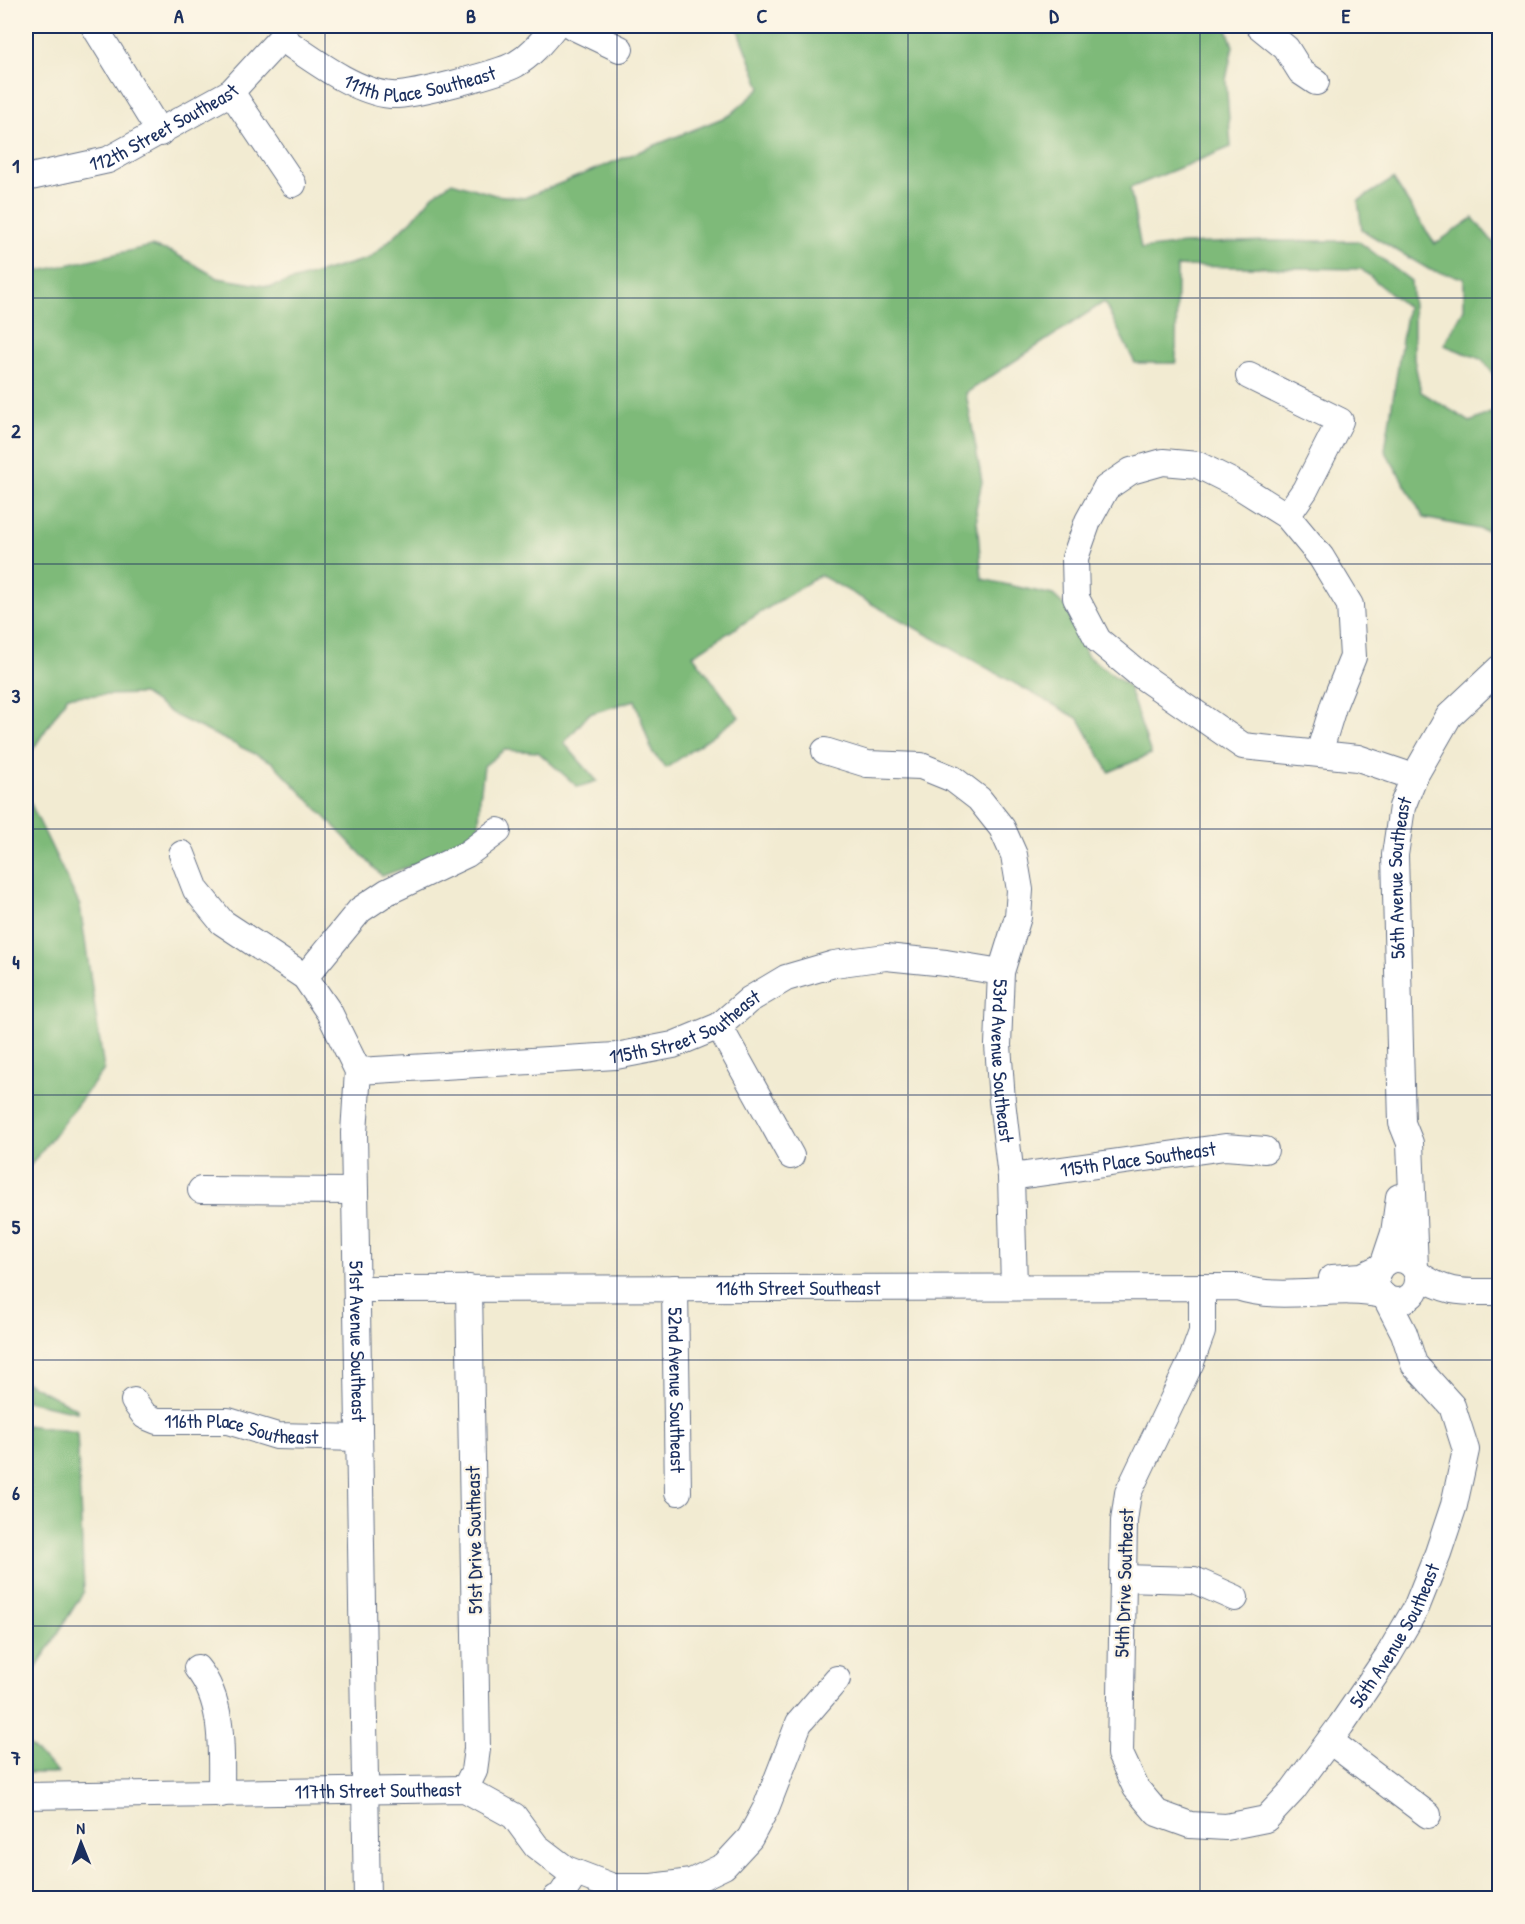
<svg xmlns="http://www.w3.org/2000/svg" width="1525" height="1924" font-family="'Patrick Hand',sans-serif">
<rect width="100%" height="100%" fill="#fcf5e5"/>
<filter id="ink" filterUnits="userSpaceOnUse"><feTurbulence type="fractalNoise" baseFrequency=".0167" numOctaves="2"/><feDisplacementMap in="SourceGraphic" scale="12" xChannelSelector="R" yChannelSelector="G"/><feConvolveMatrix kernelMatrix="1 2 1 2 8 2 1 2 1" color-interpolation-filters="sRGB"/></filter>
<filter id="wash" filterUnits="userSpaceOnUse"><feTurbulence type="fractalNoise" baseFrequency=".008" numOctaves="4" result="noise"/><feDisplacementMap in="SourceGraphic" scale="24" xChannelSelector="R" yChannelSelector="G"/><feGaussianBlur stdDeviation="1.35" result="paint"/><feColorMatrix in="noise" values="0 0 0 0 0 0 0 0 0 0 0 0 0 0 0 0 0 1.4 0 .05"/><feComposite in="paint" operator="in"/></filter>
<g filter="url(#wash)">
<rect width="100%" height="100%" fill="#f2ebd2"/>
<g fill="#7eba79" stroke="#4c746c" stroke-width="1.5">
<path d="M737,26H1226L1233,46L1226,80L1231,147L1130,188L1141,249L1184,244L1268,241H1358L1411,281L1414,321V359L1421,392L1470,422L1499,409V533L1424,518L1385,450L1407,307L1361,269L1177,266L1176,363H1135L1104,302L966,393L982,482L976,508L982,579L1053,595L1067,608L1087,656L1128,686L1151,754L1109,772L1079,719L820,575L693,655L739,717L666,768L652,752L635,700L589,714L564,743L597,781L578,787L538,752L504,750L484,766L480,798L479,828L458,849L382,876L272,762L176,716L143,694L68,696L26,760V274L151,246L172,252L218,278L271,287L370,258L412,220L433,195L452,182L495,195L524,198L730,115L761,88Z"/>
<path d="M1393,179L1435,244L1473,218L1499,249V382L1483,360L1444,345L1464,309V278L1430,270L1362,230L1358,201Z"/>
<path d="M26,794L80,906L104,1070L26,1171Z"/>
<path d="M26,1382L77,1409V1412L26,1401Z"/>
<path d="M26,1425L77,1432L84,1591L26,1685Z"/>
<path d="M26,1742L58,1773H26Z"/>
</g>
</g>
<g filter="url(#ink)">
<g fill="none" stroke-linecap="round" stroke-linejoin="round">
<g stroke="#667187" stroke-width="28">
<g id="minor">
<path d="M94,26L160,133"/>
<path d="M572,26L620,49"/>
<path d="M1259,26L1286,48L1301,72L1316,82"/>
<path id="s1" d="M281,38C311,58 354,92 391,95C408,97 501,73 516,64C532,55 543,40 555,26"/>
<path d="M231,92L293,184"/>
<path id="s2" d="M26,178L108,160L231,92L281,38L285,26"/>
<path d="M1249,376L1340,421L1305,490L1287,516"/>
<path id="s3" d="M825,751L867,764L921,766L953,779L979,799L1002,828L1014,855L1020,890L1018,917L1001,972L998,1045L1002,1101L1011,1177L1014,1286"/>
<path d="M1319,753L1334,704L1353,657L1350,605L1321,557L1287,516L1236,484L1198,465L1163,462L1131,471L1106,488L1088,521L1075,558L1076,598L1098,640L1139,674L1243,746L1358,758L1414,777"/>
<path id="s4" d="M182,854L196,890L222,922L305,977L329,1012L358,1071L354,1133L367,1898"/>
<path d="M305,977L360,910L387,892L467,854L498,831"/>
<path d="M719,1026L791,1156"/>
<path id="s5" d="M358,1071L616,1056L673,1045L719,1026L749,1000L786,978L834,964L886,957L946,963L1001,972"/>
<path id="s6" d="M1011,1177L1225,1147L1265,1150"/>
<path d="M201,1190L355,1191"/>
<circle cx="1397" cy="1280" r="21"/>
<path d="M1384,1263L1394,1233L1399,1197"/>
<path id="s7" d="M1415,1268L1410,1143L1402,1123L1395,855L1402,807L1414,777L1449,716L1500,668"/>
<path d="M1417,1273C1447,1295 1464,1292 1500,1292"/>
<path d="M1332,1278L1362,1276L1379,1268"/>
<path id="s8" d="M1202,1287V1332L1191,1362L1128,1493L1124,1521L1120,1754L1136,1788L1157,1813L1190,1825L1226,1827L1266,1819L1293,1790L1341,1725L1388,1656L1416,1608L1438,1553L1454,1505L1466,1450L1452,1406L1414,1364L1404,1333L1386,1298"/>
<path id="s9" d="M675,1288L678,1492"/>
<path id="s10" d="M358,1289L1237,1287C1285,1303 1334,1284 1383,1295"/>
<path id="s11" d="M134,1401L145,1416L157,1421H228L277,1436L359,1438"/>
<path d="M1123,1578L1194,1580L1235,1598"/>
<path d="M197,1668C225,1702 221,1753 221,1794"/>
<path d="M1330,1741L1428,1815"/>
<path d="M465,1789L474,1771L477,1749L469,1288"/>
<path id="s12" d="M26,1796L465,1789L514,1816L536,1846L566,1869L613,1887H652L691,1882L724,1866L750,1838L766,1808L799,1723L837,1679"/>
<path d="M556,1898L560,1897L576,1873"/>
</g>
</g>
<use href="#minor" stroke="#fff" stroke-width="26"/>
</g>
</g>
<path fill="none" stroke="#1b2f5e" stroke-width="1.5" stroke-opacity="0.55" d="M325,26V1898M617,26V1898M908,26V1898M1200,26V1898M26,298H1500M26,564H1500M26,829H1500M26,1095H1500M26,1360H1500M26,1626H1500"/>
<g text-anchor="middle" stroke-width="4.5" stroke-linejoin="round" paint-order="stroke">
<g font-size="20" fill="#1b2f5e" stroke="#fcf5e5">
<text dy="7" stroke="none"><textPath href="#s1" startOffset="154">111th Place Southeast</textPath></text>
<text dy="7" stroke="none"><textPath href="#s2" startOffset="148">112th Street Southeast</textPath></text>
<text dy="7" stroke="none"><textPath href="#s7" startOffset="392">56th Avenue Southeast</textPath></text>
<text dy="7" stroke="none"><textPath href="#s5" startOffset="334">115th Street Southeast</textPath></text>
<text dy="7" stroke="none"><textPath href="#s3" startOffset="441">53rd Avenue Southeast</textPath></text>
<text dy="7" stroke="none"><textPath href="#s6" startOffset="128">115th Place Southeast</textPath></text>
<text dy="7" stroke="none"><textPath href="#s10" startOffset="440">116th Street Southeast</textPath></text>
<text dy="7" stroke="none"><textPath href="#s4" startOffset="558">51st Avenue Southeast</textPath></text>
<text dy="7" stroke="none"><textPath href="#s9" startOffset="102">52nd Avenue Southeast</textPath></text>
<text dy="7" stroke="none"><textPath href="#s11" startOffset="117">116th Place Southeast</textPath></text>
<text transform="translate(474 1540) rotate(-91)" y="7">51st Drive Southeast</text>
<text transform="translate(1124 1583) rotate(-88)" y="7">54th Drive Southeast</text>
<text dy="7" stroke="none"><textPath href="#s8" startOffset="891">56th Avenue Southeast</textPath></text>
<text dy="7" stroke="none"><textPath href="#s12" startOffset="352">117th Street Southeast</textPath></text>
</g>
</g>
<rect width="1525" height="1924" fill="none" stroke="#fcf5e5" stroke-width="66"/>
<g transform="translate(81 1843) rotate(359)" stroke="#fcf5e5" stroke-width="4.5" paint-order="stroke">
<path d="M0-4.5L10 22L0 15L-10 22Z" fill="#1b2f5e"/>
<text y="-9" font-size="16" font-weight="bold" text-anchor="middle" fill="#1b2f5e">N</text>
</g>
<rect x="33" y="33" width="1459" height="1858" fill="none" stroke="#1b2f5e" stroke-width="2"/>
<g font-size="20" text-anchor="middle" font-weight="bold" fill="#1b2f5e">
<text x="179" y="23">A</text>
<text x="471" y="23">B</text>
<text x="762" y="23">C</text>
<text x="1054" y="23">D</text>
<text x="1346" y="23">E</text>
<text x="16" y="173">1</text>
<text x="16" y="438">2</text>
<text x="16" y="703">3</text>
<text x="16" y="969">4</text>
<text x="16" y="1234">5</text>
<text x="16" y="1500">6</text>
<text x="16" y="1765">7</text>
</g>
</svg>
